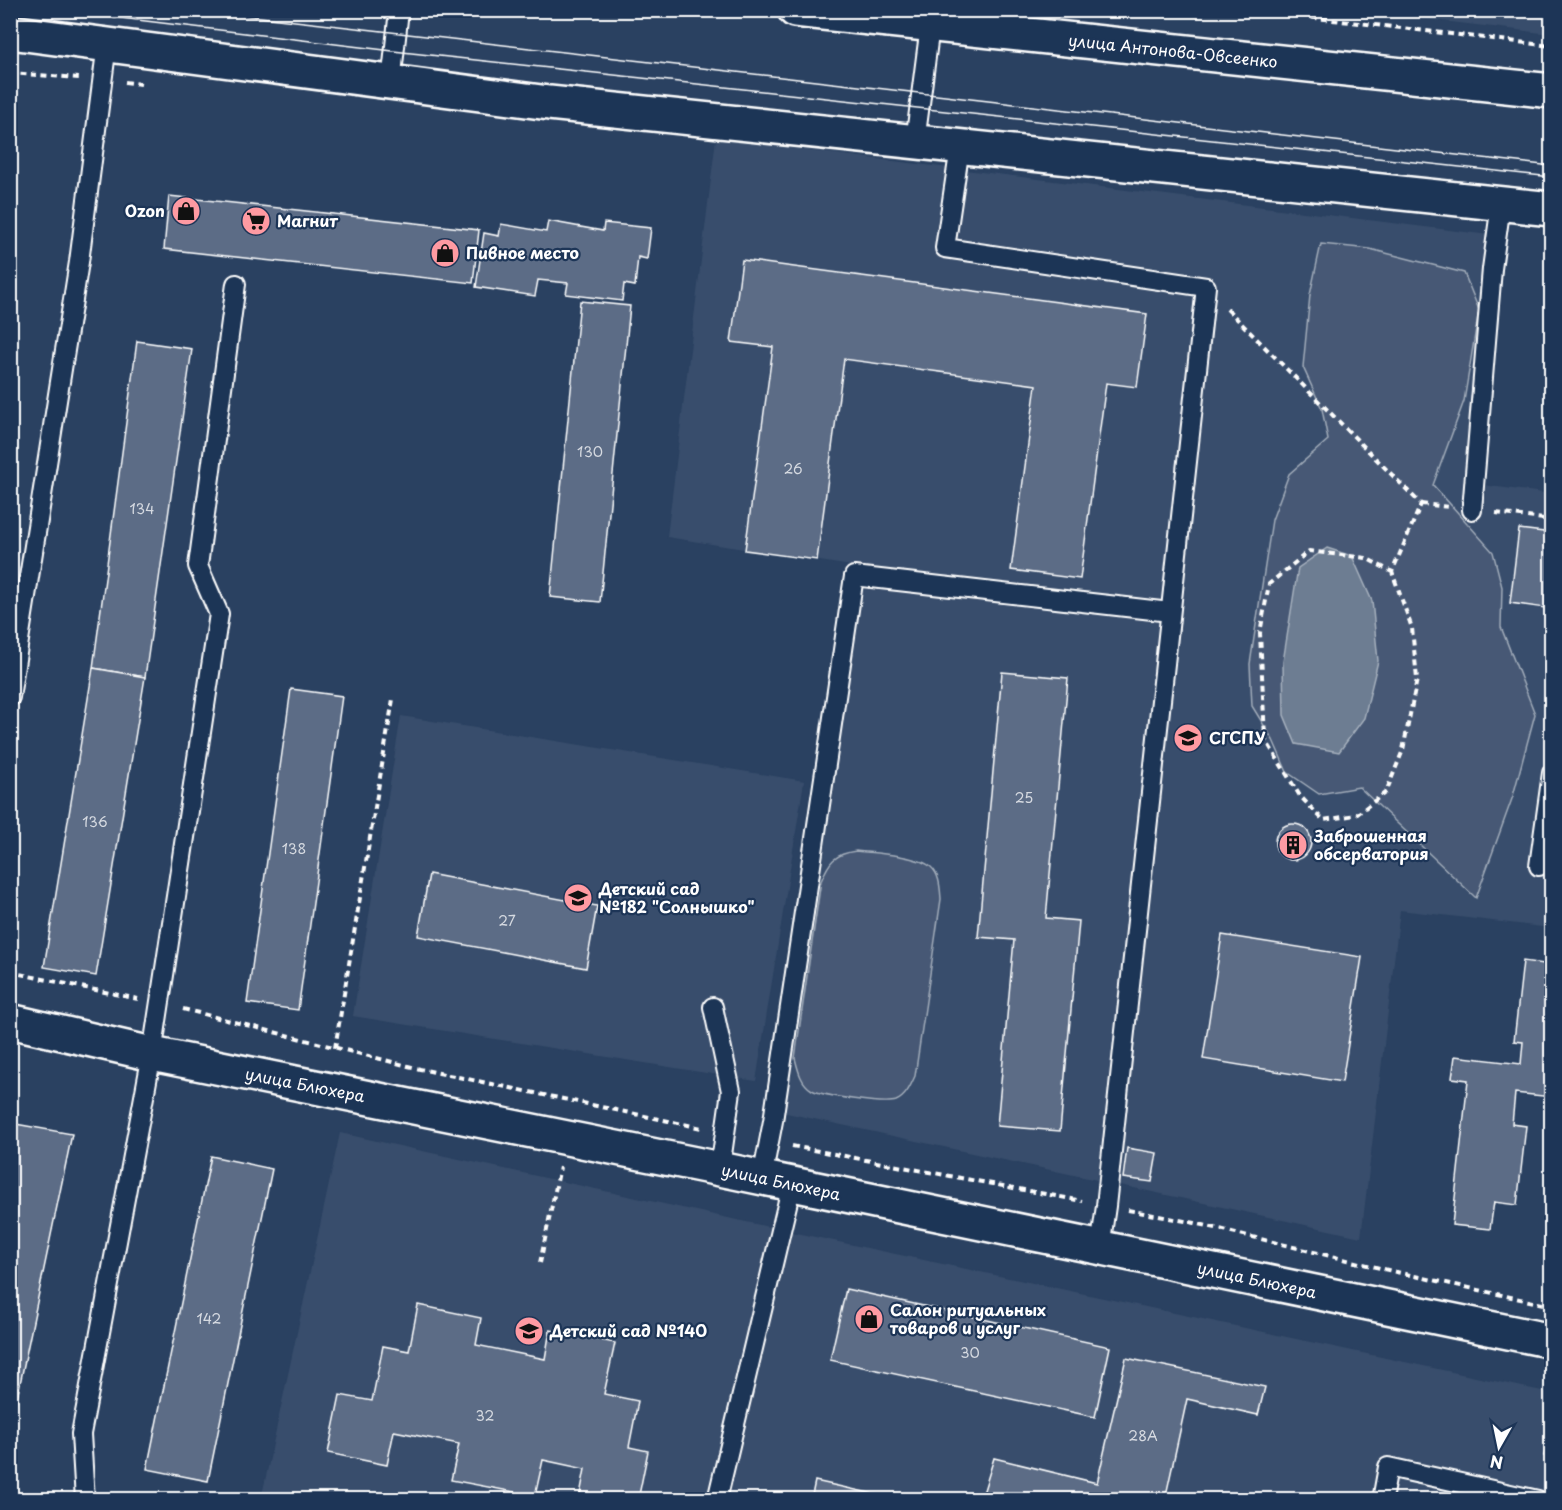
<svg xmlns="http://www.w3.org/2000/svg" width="1562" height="1510" font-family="'Playpen Sans',sans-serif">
<rect width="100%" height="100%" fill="#2a4161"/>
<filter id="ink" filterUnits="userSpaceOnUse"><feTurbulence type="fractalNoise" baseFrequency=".0167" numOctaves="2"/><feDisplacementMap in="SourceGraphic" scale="12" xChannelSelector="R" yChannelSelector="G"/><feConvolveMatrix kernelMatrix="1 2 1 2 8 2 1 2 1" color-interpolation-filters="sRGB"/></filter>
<g filter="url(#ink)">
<g fill="#394e6c">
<path d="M1359,11H1551V34Z"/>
<path d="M716,139L1505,237L1475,484L1551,494V928L1400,910L1361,1237L768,1109L852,566L667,537Z"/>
<path d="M401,716L804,781L756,1081L353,1016Z"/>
<path d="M340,1133L782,1230L1551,1393V1499L261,1500Z"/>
</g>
<g fill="#465975" stroke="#a2acba" stroke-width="1.5">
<path d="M1321,244L1370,249L1464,273L1479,310L1464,401L1433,485L1493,552L1502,587L1501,627L1535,714L1513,796L1476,898L1359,787L1319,794L1287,772L1273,740L1252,706L1250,664L1272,520L1289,474L1328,440L1322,409L1303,367L1310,295Z"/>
<path d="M856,851C874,853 918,855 931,867C940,875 940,888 941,899L915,1076C911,1085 906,1097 896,1101C885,1105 823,1096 812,1090C801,1084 798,1070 795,1058L821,881C829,862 834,854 856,851Z"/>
</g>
<path fill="#6d7d92" stroke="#a7b1be" stroke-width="1.5" d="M1327,548L1352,556L1372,601L1378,661L1364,718L1339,752L1296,744L1284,715L1283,662L1298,568Z"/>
<g fill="#5b6c86" stroke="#fff" stroke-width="1.5">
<path d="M169,196L479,230L473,283L164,249Z"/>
<path d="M548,221L603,231L604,223L651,228L647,259L638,257L635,286L624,284L622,301L566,294L568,283L538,280L535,296L476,287L484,233L499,236L501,224L546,232Z"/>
<path d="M742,260L1147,314L1137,387L1106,383L1080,579L1011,570L1036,385L844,359L817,560L745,550L773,347L731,342Z"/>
<path d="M580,301L630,306L600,602L550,597Z"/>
<path d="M137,341L192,349L145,677L93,668Z"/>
<path d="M1519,529L1552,533V609L1510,603Z"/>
<path d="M93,668L145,677L96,976L44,967Z"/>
<path d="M1002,672L1068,678L1046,918L1079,921L1060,1131L997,1126L1014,940L978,937Z"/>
<path d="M291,689L342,696L298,1010L247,1003Z"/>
<circle cx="1293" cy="842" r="18"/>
<path d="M429,874L597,906L586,968L418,936Z"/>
<path d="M1222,935L1362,957L1342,1082L1203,1059Z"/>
<path d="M1552,960V1097L1515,1093L1512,1124L1526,1126L1517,1205L1494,1202L1490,1229L1452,1225L1468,1080L1452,1078L1455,1056L1521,1064L1523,1042L1514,1041L1523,961L1551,965Z"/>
<path d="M10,1123L72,1134L10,1432Z"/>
<path d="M1127,1148L1157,1153L1152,1182L1123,1178Z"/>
<path d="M211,1156L272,1169L208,1481L147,1469Z"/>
<path d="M846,1289L1110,1347L1095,1417L830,1360Z"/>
<path d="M418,1305L481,1318L476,1345L545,1359L550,1330L615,1343L604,1394L638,1401L629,1447L648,1451L638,1500H579L585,1469L543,1460L535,1496L451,1480L459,1444L394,1431L387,1465L328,1453L340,1395L372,1401L383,1346L409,1351Z"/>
<path d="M1126,1358L1265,1387L1258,1415L1187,1399L1165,1500H981L994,1458L1097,1483Z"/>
<path d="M1552,1422V1458L1544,1456Z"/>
<path d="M815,1481L901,1500H811Z"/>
</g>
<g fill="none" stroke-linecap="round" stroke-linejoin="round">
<g stroke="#fff" stroke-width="22">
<g id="service">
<path d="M391,83L399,10"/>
<path d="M915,142L930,26"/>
<path d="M960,147L945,248L1206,287L1106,1206L1100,1248"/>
<path d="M1472,510L1492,269L1501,204"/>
<path d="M10,697L79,262L107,44"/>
<path d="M1539,866L1552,773"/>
<path d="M713,1007L731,1091L720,1169"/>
<path d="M762,1178L773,1121L854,576L1170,612"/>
<path d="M85,1500L81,1434L152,1054L219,614L198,566L236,284"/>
<path d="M717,1500L792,1184"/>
<path d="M1382,1500L1388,1467L1538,1500"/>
</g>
</g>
<g stroke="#fff" stroke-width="38">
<g id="minor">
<path d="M10,32L549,103L1552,209"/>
<path d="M10,1021L152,1054L720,1169L1552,1341"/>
</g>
</g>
<g stroke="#fff" stroke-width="38">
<path id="secondary" d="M795,10L1552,91"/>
</g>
<g stroke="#fff" stroke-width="4" stroke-dasharray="6 4.5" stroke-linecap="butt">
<path d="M1249,10L1552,46"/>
<path d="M10,73L79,78"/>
<path d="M125,82L141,84"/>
<path d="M1227,309L1421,504L1392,572L1412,628L1417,679L1403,750L1386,792L1356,815L1323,820L1300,796L1265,739L1260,633L1269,584L1309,551L1366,558L1392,572"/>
<path d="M1421,504L1450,507"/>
<path d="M1496,513L1552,520"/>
<path d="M10,972L138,999"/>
<path d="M183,1009L420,1069L702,1128"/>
<path d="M335,1048L393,699"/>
<path d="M792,1146L1082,1201"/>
<path d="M1128,1210L1195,1223L1392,1271L1552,1306"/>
<path d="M540,1263L560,1167"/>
</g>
<use href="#service" stroke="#1d3557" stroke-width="18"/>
<use href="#minor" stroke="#1d3557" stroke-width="33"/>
<use href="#secondary" stroke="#1d3557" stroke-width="33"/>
<g stroke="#fff" stroke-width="1.5">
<path d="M55,10L393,51L1552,177"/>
<path d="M200,10L1552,166"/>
</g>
</g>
</g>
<defs>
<g id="shop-disc" transform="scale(1.5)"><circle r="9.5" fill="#ff9aa2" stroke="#1d3557"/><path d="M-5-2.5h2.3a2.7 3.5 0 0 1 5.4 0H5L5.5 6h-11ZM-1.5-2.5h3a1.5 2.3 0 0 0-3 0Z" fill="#111"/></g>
<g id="supermarket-disc" transform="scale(1.5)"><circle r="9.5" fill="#ff9aa2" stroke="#1d3557"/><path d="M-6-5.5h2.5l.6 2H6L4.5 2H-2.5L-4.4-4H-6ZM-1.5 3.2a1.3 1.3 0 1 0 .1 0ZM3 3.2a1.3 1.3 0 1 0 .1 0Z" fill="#111"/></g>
<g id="university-disc" transform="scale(1.5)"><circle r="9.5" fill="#ff9aa2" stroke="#1d3557"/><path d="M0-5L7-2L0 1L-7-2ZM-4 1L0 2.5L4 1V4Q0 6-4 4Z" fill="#111"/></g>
<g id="building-disc" transform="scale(1.5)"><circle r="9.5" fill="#ff9aa2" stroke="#1d3557"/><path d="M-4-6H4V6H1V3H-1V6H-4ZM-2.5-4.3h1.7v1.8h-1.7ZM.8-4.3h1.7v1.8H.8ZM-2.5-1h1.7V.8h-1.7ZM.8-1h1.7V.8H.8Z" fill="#111"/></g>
<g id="school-disc" transform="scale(1.5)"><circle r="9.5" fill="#ff9aa2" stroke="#1d3557"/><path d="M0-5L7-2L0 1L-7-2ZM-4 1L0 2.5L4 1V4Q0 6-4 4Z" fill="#111"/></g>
</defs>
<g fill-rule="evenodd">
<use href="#shop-disc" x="186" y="211"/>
<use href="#supermarket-disc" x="256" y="221"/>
<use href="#shop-disc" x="445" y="253"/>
<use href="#university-disc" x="1188" y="738"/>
<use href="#building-disc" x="1293" y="845"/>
<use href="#school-disc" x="578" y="898"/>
<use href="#shop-disc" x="869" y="1319"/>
<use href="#school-disc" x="529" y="1331"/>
</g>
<g text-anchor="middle" stroke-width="4.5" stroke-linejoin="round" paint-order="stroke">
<g font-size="14" fill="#d6dae1">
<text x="590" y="457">130</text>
<text x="793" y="474">26</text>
<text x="142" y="514">134</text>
<text x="1024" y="803">25</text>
<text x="95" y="827">136</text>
<text x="294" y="854">138</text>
<text x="507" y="926">27</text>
<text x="209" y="1324">142</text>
<text x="970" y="1358">30</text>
<text x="485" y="1421">32</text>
<text x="1143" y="1441">28А</text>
</g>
<g font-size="16" fill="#fff" stroke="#1d3557">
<text transform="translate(1173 51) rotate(6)" y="6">улица Антонова-Овсеенко</text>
<text transform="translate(305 1085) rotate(11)" y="6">улица Блюхера</text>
<text transform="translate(781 1182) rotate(12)" y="6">улица Блюхера</text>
<text transform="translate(1257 1280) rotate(12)" y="6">улица Блюхера</text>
</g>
<g font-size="16" font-weight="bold" fill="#fff" stroke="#1d3557" text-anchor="start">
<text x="165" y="217" text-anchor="end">Ozon</text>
<text x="277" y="227">Магнит</text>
<text x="466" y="259">Пивное место</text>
<text x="1209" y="744">СГСПУ</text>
<text x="1314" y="842">Заброшенная<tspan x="1314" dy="18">обсерватория</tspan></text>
<text x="599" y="895">Детский сад<tspan x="599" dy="18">№182 "Солнышко"</tspan></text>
<text x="890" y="1316">Салон ритуальных<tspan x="890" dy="18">товаров и услуг</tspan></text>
<text x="550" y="1337">Детский сад №140</text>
</g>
</g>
<rect width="1562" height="1510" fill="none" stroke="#1d3557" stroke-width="36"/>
<rect x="18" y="18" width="1526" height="1474" fill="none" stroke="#fff" stroke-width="2" filter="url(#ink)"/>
<g transform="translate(1499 1447) rotate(189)" stroke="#1d3557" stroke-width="4.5" paint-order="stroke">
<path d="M0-4.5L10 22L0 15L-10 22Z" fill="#ffffff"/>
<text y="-9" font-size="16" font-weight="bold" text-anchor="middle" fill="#ffffff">N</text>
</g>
</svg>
